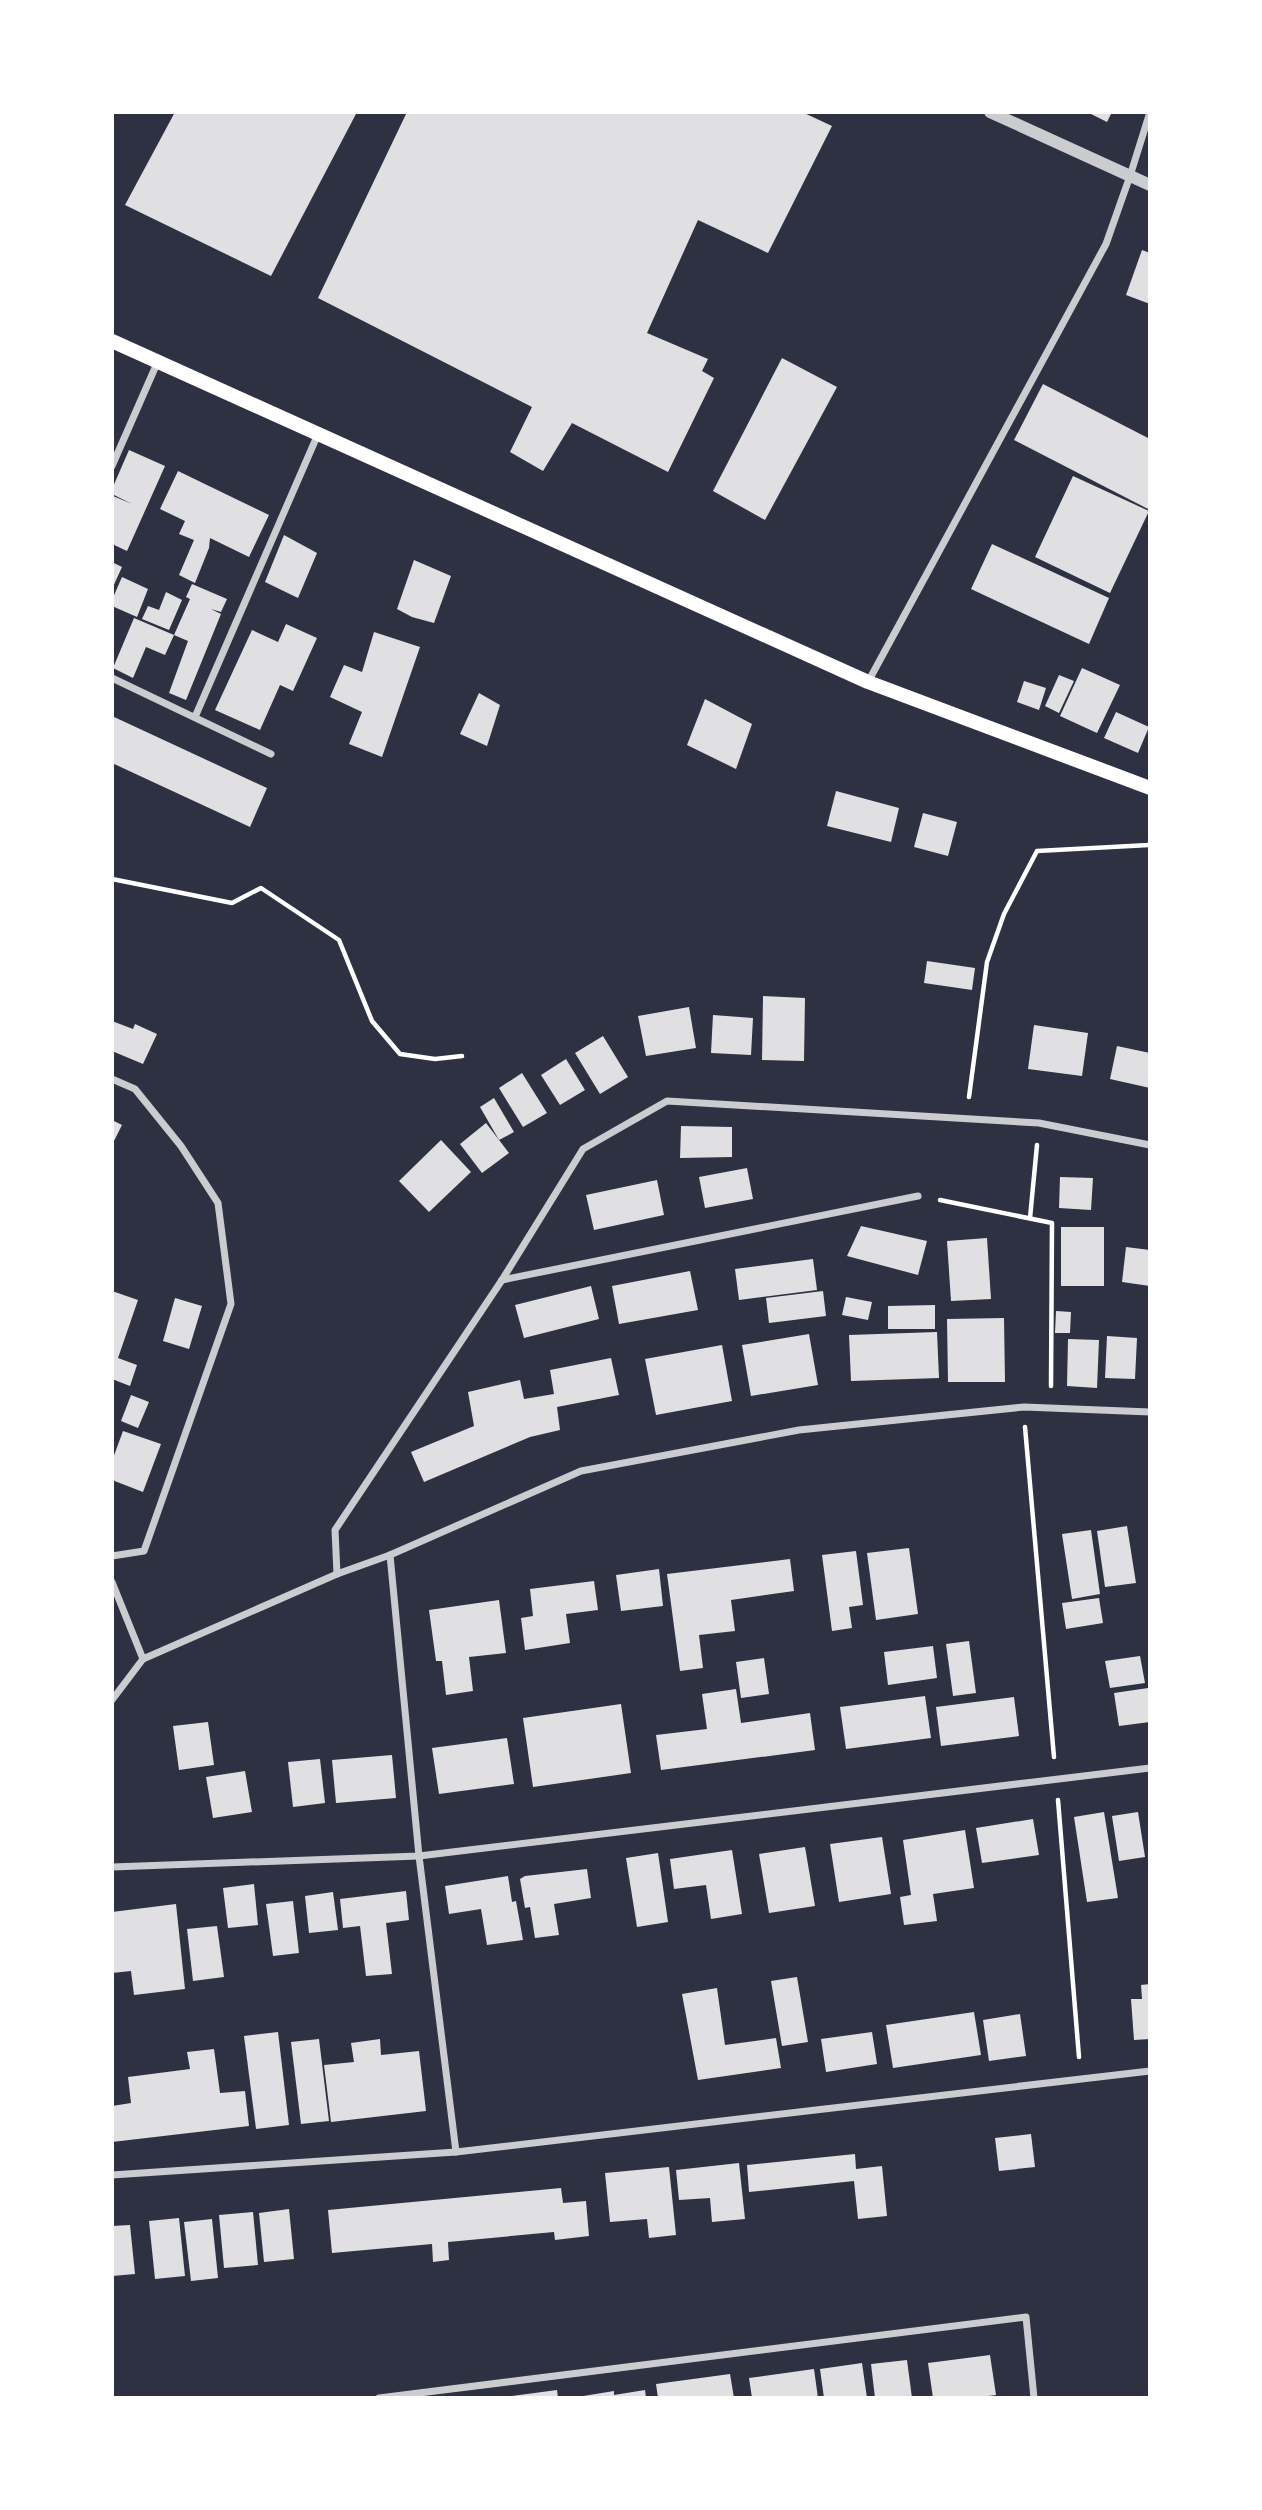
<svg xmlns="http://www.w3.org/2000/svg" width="1262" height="2510" font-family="'Varela Round',sans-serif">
<rect width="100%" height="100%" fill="#2d3142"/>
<g fill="#e0e0e3">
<path d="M175,112H357L271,276L125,205Z"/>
<path d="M407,112H802L832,126L768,253L698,220L647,333L708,359L702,371L714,378L668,472L572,423L543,471L510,452L532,407L318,298Z"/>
<path d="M1087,112H1112L1107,122Z"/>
<path d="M1142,250L1150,253V304L1126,295Z"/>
<path d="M782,358L837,387L765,520L713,491Z"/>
<path d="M1043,384L1150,439V510L1014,440Z"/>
<path d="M129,450L165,466L127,551L112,544V499L113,496L132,504L112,494V489Z"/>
<path d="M178,471L269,515L249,557L210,538L209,548L195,583L179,575L194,540L179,534L185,521L160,509Z"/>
<path d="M1073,476L1149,511L1110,593L1035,557Z"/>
<path d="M284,535L317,553L298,598L265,582Z"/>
<path d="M992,544L1109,598L1089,644L971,589Z"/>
<path d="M414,560L451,576L434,623L412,617L397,609Z"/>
<path d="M112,562L122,567L112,589Z"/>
<path d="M122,577L148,589L137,617L112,606V600Z"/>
<path d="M192,584L227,599L221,612L211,609L221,614L186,700L169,693L188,641L174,635L165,655L146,647L133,678L113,668L134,618L174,635L190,599L186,597Z"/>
<path d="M166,592L182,600L169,630L142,619L148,606L159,610Z"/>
<path d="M286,624L317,638L293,691L280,685L260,730L215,710L252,630L278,642Z"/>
<path d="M374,632L420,647L382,757L349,744L362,712L330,697L344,665L362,672Z"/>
<path d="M1082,668L1120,685L1097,733L1060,716Z"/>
<path d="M1059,675L1074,681L1059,713L1045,706Z"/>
<path d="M1024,681L1046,688L1039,710L1017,702Z"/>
<path d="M479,693L500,705L487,746L460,734Z"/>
<path d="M705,699L752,724L736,769L687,745Z"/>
<path d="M1116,712L1149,727L1138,753L1104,738Z"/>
<path d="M112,716L267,788L250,827L112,763Z"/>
<path d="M836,791L899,808L891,842L827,826Z"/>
<path d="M923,813L957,822L948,856L914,847Z"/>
<path d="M927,961L975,968L972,990L924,983Z"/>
<path d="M763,996L805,998L804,1061L762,1060Z"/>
<path d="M689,1007L696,1048L646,1056L638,1016Z"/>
<path d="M713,1015L753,1018L751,1055L711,1053Z"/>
<path d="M112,1021L133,1029L135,1024L157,1034L143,1064L112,1051Z"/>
<path d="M1034,1025L1088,1033L1082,1076L1028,1069Z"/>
<path d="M603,1036L628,1077L600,1094L575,1053Z"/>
<path d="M1117,1046L1150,1053V1088L1110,1079Z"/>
<path d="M566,1059L585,1090L560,1105L541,1075Z"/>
<path d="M522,1073L547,1113L523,1127L499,1088Z"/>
<path d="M494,1098L514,1132L499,1140L480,1107Z"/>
<path d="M112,1120L122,1125L112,1145Z"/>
<path d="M486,1123L509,1153L482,1173L460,1144Z"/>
<path d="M681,1126L732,1127V1157L680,1158Z"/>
<path d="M441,1140L471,1172L429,1212L399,1181Z"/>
<path d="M747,1168L753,1199L705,1208L699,1177Z"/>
<path d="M1060,1177L1093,1178L1091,1210L1059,1208Z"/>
<path d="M657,1180L664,1215L594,1230L586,1195Z"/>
<path d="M861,1226L927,1241L918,1275L847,1256Z"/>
<rect x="1061" y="1227" width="43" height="59"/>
<path d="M987,1238L991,1299L951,1301L947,1241Z"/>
<path d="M1126,1247L1150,1250V1286L1122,1282Z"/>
<path d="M813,1259L817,1290L739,1300L735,1269Z"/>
<path d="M690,1271L698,1310L619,1324L612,1286Z"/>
<path d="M591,1286L599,1319L524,1338L515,1305Z"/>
<path d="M112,1291L138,1300L118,1358L137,1365L130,1386L112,1379Z"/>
<path d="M823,1291L826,1316L769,1323L766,1298Z"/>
<path d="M846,1297L872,1302L868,1320L842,1315Z"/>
<path d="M175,1298L202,1306L189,1349L163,1341Z"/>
<path d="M935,1305V1329H888V1306Z"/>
<path d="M1056,1311L1071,1312L1070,1333H1055Z"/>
<path d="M1004,1318L1005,1382H948L947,1319Z"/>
<path d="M937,1332L939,1378L851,1381L849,1335Z"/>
<path d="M809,1334L818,1385L751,1396L742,1345Z"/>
<path d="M1107,1336L1137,1338L1135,1379L1105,1378Z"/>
<path d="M1068,1339L1099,1340L1097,1388L1067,1386Z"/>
<path d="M722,1345L732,1401L656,1415L645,1359Z"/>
<path d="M611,1358L619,1395L557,1407L560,1430L530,1437L424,1482L411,1452L474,1426L468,1392L520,1380L524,1399L554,1394L550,1370Z"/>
<path d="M131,1395L149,1402L138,1428L121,1421Z"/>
<path d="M123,1431L161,1444L143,1492L112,1480V1461Z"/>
<path d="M1127,1526L1136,1583L1105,1587L1097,1531Z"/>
<path d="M1091,1530L1100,1594L1072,1599L1062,1534Z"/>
<path d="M909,1548L918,1614L876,1620L867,1553Z"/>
<path d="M856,1551L863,1605L849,1607L852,1628L832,1631L822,1555Z"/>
<path d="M790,1559L794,1591L731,1600L735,1631L699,1635L703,1668L680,1671L667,1574Z"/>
<path d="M659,1569L663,1606L621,1611L616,1575Z"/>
<path d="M594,1581L598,1610L566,1614L570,1643L525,1650L521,1618L533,1616L530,1589Z"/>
<path d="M1099,1598L1103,1623L1066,1629L1062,1603Z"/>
<path d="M499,1600L506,1653L469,1657L473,1691L446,1695L442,1661H436L429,1610Z"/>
<path d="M969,1641L976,1693L953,1696L946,1644Z"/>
<path d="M933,1646L937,1678L888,1685L884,1652Z"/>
<path d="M1140,1656L1145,1683L1110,1688L1105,1661Z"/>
<path d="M764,1658L769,1694L741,1698L736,1662Z"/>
<path d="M1148,1688L1150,1722L1119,1726L1114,1693Z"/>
<path d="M736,1689L741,1723L810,1713L815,1750L661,1770L656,1735L707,1729L702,1694Z"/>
<path d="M925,1696L931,1738L846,1749L840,1707Z"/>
<path d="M1014,1697L1019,1736L941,1746L936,1707Z"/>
<path d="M621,1704L631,1773L533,1787L523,1718Z"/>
<path d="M208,1722L214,1765L179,1770L173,1726Z"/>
<path d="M507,1738L514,1784L439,1794L432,1748Z"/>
<path d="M392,1755L396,1798L336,1803L332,1760Z"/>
<path d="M320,1759L325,1803L293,1807L288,1762Z"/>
<path d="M245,1771L252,1812L213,1818L206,1777Z"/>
<path d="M1104,1812L1118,1898L1087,1902L1074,1817Z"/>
<path d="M1138,1812L1145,1857L1119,1861L1112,1816Z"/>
<path d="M1033,1819L1039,1855L982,1863L976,1828Z"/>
<path d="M965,1830L974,1888L933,1894L937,1921L904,1925L900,1897L911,1895L903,1840Z"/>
<path d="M882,1837L891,1894L839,1902L830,1844Z"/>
<path d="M805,1847L815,1906L769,1913L759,1854Z"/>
<path d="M732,1850L742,1914L711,1919L706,1885L674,1889L670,1859Z"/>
<path d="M658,1853L668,1922L637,1927L626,1858Z"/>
<path d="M587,1869L591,1898L554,1904L559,1935L535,1938L530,1907L525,1908L520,1879L525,1876Z"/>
<path d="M508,1876L512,1902L516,1901L523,1940L487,1945L481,1909L449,1914L445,1886Z"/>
<path d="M254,1884L258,1925L228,1928L223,1888Z"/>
<path d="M406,1891L409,1920L386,1923L392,1974L366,1976L360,1926L343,1928L340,1899Z"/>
<path d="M333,1892L338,1930L309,1933L305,1896Z"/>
<path d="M293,1901L299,1953L273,1956L266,1904Z"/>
<path d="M176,1904L185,1989L134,1995L131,1971L112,1973V1912Z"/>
<path d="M217,1926L224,1977L193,1981L187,1929Z"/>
<path d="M797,1977L808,2042L782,2046L771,1981Z"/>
<path d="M1150,1984V2039L1134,2040L1131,1999H1142L1141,1985Z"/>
<path d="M717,1988L725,2045L776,2038L781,2068L698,2080L682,1994Z"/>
<path d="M974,2012L981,2055L893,2068L886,2025Z"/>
<path d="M1020,2014L1026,2056L989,2061L983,2020Z"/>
<path d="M278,2032L289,2125L256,2129L244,2036Z"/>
<path d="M872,2032L877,2064L826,2072L821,2039Z"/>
<path d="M319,2039L329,2121L301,2124L291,2042Z"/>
<path d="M380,2039L381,2055L419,2051L426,2111L331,2122L324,2065L354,2062L351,2043Z"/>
<path d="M214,2049L220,2093L245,2091L249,2126L112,2142V2106L131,2103L128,2077L190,2069L187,2052Z"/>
<path d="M1031,2134L1035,2167L999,2171L995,2138Z"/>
<path d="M855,2154L856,2169L882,2166L887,2216L858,2219L854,2181L749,2192L747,2165Z"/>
<path d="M739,2163L745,2219L712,2222L710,2198L679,2200L676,2170Z"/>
<path d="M669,2167L676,2235L649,2238L647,2219L610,2222L605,2173Z"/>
<path d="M561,2188L563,2203L586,2201L589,2236L555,2240L554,2232L448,2242L449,2260L433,2262L432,2244L332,2253L328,2210Z"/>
<path d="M289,2209L294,2259L264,2262L259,2213Z"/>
<path d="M253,2212L258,2265L224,2268L219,2215Z"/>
<path d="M179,2218L185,2276L155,2279L149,2221Z"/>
<path d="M212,2219L218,2278L191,2281L184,2222Z"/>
<path d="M130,2225L135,2274L112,2276V2226Z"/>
<path d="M990,2355L996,2395L973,2398H933L928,2363Z"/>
<path d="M907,2360L912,2398H875L871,2364Z"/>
<path d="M862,2363L867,2398H824L820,2369Z"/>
<path d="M814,2369L818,2398H752L749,2378Z"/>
<path d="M730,2374L734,2398H658L656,2384Z"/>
<path d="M557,2390L558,2398H512V2396Z"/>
<path d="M645,2390L646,2398H571L614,2391V2395Z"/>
</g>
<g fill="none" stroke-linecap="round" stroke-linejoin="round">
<g stroke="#fff" stroke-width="4.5">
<path d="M112,879L232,903L261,888L339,940L372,1021L400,1054L435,1059L462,1056"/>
<path d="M969,1097L987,962L1004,914L1037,851L1149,845L1150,843"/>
<path d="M940,1200L1052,1223L1051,1386"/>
<path d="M1030,1218L1037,1145"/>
<path d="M1025,1427L1054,1757"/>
<path d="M1058,1800L1079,2057"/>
</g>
<g stroke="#caccd0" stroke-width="7">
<path d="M112,466L158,361"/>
<path d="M112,678L271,754"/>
<path d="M868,682L1106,244L1130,176L1150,112"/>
<path d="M195,717L318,434"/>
<path d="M112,1079L135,1089L181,1146L218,1203L231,1304L144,1551L112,1556"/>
<path d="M502,1280L918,1196"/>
<path d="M390,1555L419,1856L456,2152"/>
<path d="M337,1574L335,1530L502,1280L583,1149L667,1101L1039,1123L1150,1145"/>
<path d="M112,1582L143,1659"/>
<path d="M112,1700L143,1659L337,1574L390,1555L581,1471L799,1430L1024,1407L1150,1412"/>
<path d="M112,1867L419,1856L1150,1768"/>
<path d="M112,2175L456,2152L1150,2071"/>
<path d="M379,2398L1026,2317L1034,2398"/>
</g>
<path stroke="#caccd0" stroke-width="12" d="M990,112L1150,185"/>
<path stroke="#fff" stroke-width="14" d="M112,341L868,682L1150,788"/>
</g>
<rect width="1262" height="2510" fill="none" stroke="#ffffff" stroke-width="228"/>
</svg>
